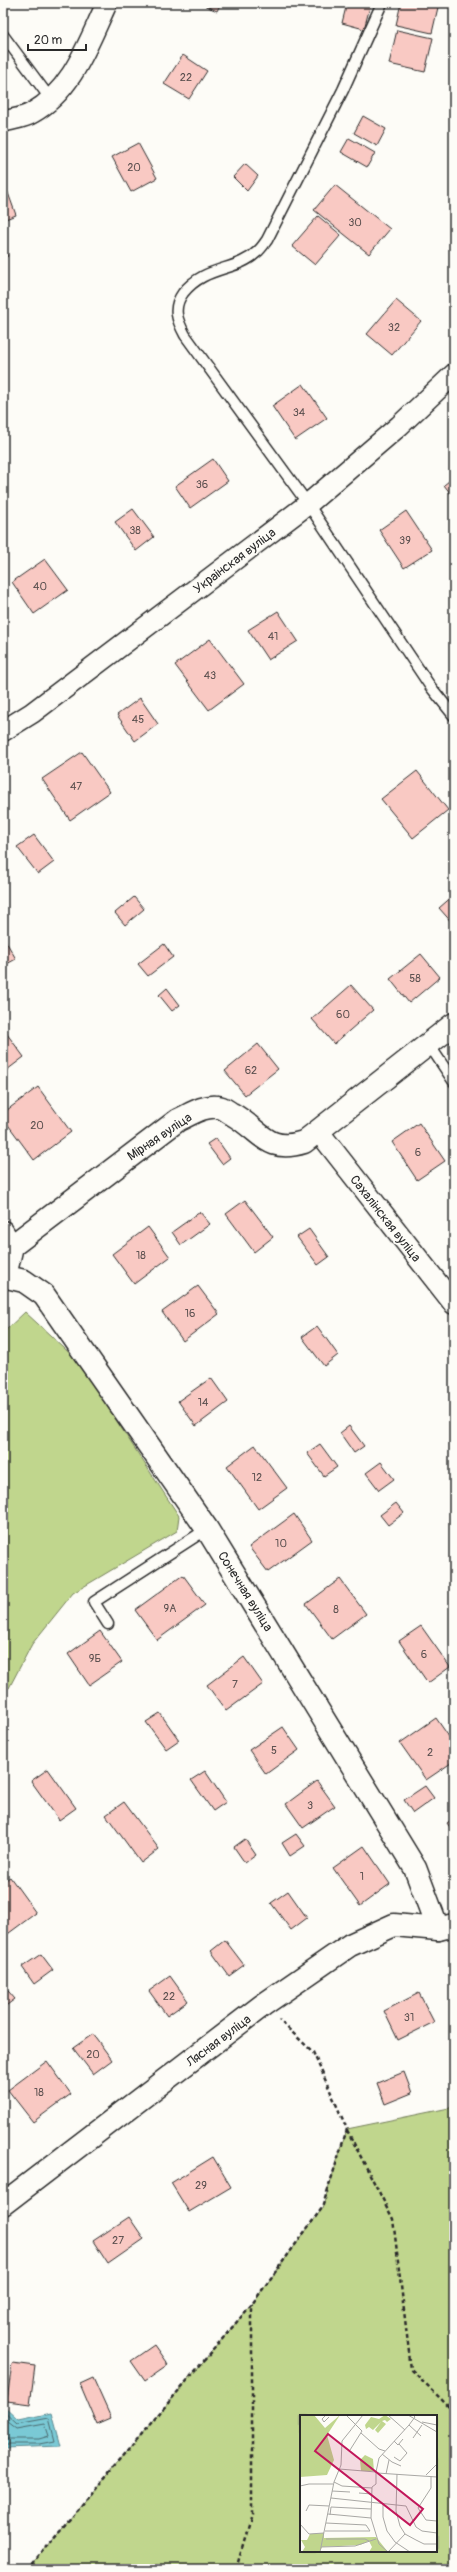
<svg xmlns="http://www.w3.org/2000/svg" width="457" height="2572" font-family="Pangolin,sans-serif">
<rect width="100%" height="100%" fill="#fdfcf7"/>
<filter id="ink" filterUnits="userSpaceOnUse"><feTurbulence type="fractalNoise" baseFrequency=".025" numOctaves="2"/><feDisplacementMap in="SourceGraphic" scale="8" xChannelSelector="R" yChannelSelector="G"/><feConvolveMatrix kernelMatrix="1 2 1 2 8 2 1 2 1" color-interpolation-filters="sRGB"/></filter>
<g filter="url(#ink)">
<g fill="#c0d68d" stroke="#76805c" fill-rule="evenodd">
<path d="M25,1312L76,1359L179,1516L177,1531L73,1593L32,1644L9,1688L3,1689V1337L6,1330Z"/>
<path d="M454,2107V2569H19L29,2567L252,2304L322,2209L347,2129ZM301,2416H436V2551H301Z"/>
</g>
<path fill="#7ac9d5" stroke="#5a8a91" d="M3,2406L18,2420L52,2413L61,2446L3,2448Z"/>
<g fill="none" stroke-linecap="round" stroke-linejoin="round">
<g stroke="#4b6a6f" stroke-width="1">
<path d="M3,2411L17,2424L49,2418L55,2441L39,2444H3"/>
<path d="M3,2418L17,2429L45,2424L49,2436L39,2439H3"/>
</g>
</g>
<g fill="#f9c9c3" stroke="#2b2b2b">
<path d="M199,3H221L217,11Z"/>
<path d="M347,3H371L364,29L342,23Z"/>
<path d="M401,3H439L432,33L396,25Z"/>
<path d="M397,30L433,38L425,72L389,64Z"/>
<path d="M183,55L207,71L189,99L164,84Z"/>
<path d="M363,116L386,129L377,146L354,133Z"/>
<path d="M349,138L375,153L367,167L341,152Z"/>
<path d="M138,143L157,178L131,192L112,157Z"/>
<path d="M245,164L258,176L247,191L233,177Z"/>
<path d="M3,179L16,215L3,220Z"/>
<path d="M335,185L390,229L369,254L314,210Z"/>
<path d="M318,216L341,235L315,265L292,246Z"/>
<path d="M3,247L8,256L3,259Z"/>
<path d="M396,300L421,321L392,355L367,334Z"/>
<path d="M303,384L327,418L295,440L272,406Z"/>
<path d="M213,459L228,481L190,508L175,486Z"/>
<path d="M454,477V498L444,485Z"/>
<path d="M133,509L154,537L136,551L115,522Z"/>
<path d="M406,511L432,550L404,568L379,530Z"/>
<path d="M45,559L68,590L34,614L12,582Z"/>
<path d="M278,611L298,641L268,660L248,630Z"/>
<path d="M210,639L244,684L209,710L175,665Z"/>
<path d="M140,698L158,724L135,741L117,715Z"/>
<path d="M82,752L110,792L70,820L42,779Z"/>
<path d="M417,771L448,810L413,838L381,799Z"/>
<path d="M34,835L54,862L38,874L17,847Z"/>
<path d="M454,895V925L439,908Z"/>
<path d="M134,897L144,909L125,925L115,913Z"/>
<path d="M4,938L16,959L3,966V939Z"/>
<path d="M164,944L173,957L148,976L138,964Z"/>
<path d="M421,954L440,977L409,1003L390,979Z"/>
<path d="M351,985L373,1010L334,1044L312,1019Z"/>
<path d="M167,988L180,1005L172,1011L159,995Z"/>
<path d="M4,1030L24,1057L3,1073V1031Z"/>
<path d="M258,1044L278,1069L245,1095L225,1071Z"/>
<path d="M38,1087L71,1132L34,1160L3,1118V1113Z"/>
<path d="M419,1123L445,1161L417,1180L392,1142Z"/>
<path d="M216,1138L230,1158L222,1164L207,1144Z"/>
<path d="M245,1200L273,1237L254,1252L226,1214Z"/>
<path d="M200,1212L210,1224L181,1245L172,1232Z"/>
<path d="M148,1227L170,1257L134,1284L112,1254Z"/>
<path d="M309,1229L329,1257L318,1265L297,1237Z"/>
<path d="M198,1286L219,1314L183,1341L162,1312Z"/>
<path d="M317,1326L338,1355L324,1366L302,1337Z"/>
<path d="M211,1378L228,1402L196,1426L178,1401Z"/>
<path d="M349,1426L364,1446L354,1453L340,1433Z"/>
<path d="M320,1444L337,1467L324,1476L307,1453Z"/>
<path d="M255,1445L287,1488L258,1509L227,1466Z"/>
<path d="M381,1462L394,1479L379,1490L366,1473Z"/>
<path d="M396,1503L404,1513L388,1525L380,1515Z"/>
<path d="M294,1514L312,1540L268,1572L249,1547Z"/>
<path d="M183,1575L205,1605L157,1640L135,1610Z"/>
<path d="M340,1579L366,1614L332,1639L306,1604Z"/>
<path d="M421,1626L450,1667L428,1683L399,1641Z"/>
<path d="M100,1631L122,1662L89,1685L68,1654Z"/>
<path d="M244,1657L263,1684L226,1711L207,1685Z"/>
<path d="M160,1713L179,1740L166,1749L146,1722Z"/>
<path d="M436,1718L454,1744V1761L426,1780L400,1743Z"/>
<path d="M283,1727L299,1750L266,1774L249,1750Z"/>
<path d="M48,1769L76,1808L59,1820L31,1781Z"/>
<path d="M205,1771L226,1802L213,1811L191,1780Z"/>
<path d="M317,1781L335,1806L303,1828L286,1804Z"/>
<path d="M425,1786L434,1798L413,1813L404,1800Z"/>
<path d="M124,1802L159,1849L141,1863L106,1815Z"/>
<path d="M454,1818V1833L447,1823Z"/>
<path d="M296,1834L305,1846L290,1856L282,1843Z"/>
<path d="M245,1839L256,1855L245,1863L234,1847Z"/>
<path d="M364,1846L390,1884L360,1906L333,1868Z"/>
<path d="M10,1877L36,1913L5,1936L3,1882Z"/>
<path d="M288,1891L307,1918L291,1930L271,1903Z"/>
<path d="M225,1940L244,1965L229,1976L211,1951Z"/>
<path d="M41,1954L53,1970L34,1984L22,1967Z"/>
<path d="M170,1976L188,2001L167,2016L149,1991Z"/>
<path d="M3,1985L15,1999L3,2008Z"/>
<path d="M419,1993L434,2022L398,2040L384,2011Z"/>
<path d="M93,2034L112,2060L93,2074L73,2048Z"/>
<path d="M47,2061L71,2094L33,2122L8,2090Z"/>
<path d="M404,2072L412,2093L385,2104L377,2083Z"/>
<path d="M213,2157L231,2187L189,2212L171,2183Z"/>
<path d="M129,2217L144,2239L108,2264L93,2241Z"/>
<path d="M154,2345L168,2365L145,2381L131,2361Z"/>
<path d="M12,2363L35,2366L30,2404L7,2401Z"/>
<path d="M93,2378L111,2418L97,2424L80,2384Z"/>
</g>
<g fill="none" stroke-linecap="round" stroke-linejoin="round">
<g stroke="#2b2b2b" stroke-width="13">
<g id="lane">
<path d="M382,3L343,90L267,240C264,244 261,249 257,252C236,272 205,265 183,293C172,308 177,320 185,335L308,504L430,686L454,716"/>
<path d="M3,35L52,101"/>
<path d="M428,1043L454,1082"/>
<path d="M108,1624L94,1602L207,1529"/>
</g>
</g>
<g stroke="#2b2b2b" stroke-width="23">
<g id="street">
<path d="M3,122C12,119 24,118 32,113C73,90 88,43 107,3"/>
<path d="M3,731L32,713L308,504L399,426L454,374"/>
<path d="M319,1132L454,1304"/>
<path d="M3,1231L12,1246"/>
</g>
</g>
<g stroke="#2b2b2b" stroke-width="25">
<g id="secondary">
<path d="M3,1276L24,1281L44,1295L207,1529L415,1868L438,1929"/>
<path d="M5,1276L12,1246L178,1120C191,1114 204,1105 218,1107C223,1107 228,1112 232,1114C261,1130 266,1154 304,1142L454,1024"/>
<path d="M3,2204L263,2005L350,1945L394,1925L438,1929L454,1925"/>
</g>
</g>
<g stroke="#2b2b2b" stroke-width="2.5" stroke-dasharray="4 3" stroke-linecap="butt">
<path d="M347,2130L393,2219L411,2369L454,2412"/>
<path d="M19,2569L29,2567L252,2304L322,2208L347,2129L313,2052L279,2020"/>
<path d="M236,2569L252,2515V2304"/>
</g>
<use href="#lane" stroke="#fdfcf7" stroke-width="10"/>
<use href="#street" stroke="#fdfcf7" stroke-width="20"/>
<use href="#secondary" stroke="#fdfcf7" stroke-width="22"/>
</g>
</g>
<g text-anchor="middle" stroke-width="3.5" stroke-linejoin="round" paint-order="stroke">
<g font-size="11" fill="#5e5251">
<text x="186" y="81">22</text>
<text x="134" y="171">20</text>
<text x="355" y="226">30</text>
<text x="394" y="331">32</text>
<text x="299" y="416">34</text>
<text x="202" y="488">36</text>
<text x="135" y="534">38</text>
<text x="405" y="544">39</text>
<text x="40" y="590">40</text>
<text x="273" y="640">41</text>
<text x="210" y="679">43</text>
<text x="138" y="723">45</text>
<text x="76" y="790">47</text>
<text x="415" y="982">58</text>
<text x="343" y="1018">60</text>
<text x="251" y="1074">62</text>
<text x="37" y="1129">20</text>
<text x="418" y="1156">6</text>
<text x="141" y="1259">18</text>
<text x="190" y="1317">16</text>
<text x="203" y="1406">14</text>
<text x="257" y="1481">12</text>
<text x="281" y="1547">10</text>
<text x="170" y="1612">9А</text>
<text x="336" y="1613">8</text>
<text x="424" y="1658">6</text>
<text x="95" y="1662">9Б</text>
<text x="235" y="1688">7</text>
<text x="274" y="1754">5</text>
<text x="430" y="1756">2</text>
<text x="310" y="1809">3</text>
<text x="362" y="1880">1</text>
<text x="169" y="2000">22</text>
<text x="409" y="2021">31</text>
<text x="93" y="2058">20</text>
<text x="39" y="2096">18</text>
<text x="201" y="2189">29</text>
<text x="118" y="2244">27</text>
</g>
<g font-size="13" fill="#2b2b2b" stroke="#fdfcf7">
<text transform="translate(234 560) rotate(-37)" y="5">Украінская вуліца</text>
<text transform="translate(159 1136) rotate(-34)" y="5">Мірная вуліца</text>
<text transform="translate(386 1218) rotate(52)" y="5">Сахалінская вуліца</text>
<text transform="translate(246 1591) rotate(58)" y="5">Сонечная вуліца</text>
<text transform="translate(218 2040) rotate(-37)" y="5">Лясная вуліца</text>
</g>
</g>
<g transform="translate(300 2415)">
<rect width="137" height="137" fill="#fdfcf7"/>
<path d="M0,0H14L25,13L40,0L27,20L34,45L27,60L0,62ZM85,0L91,4L87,7L85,5L82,6L86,9L78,18L75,15L81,7L73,15L69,12L66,14L65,10L71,2L79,4ZM65,40L73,44L74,56H61L60,45ZM24,118V123L76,122L88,137H69L72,132L69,126L60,130L22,132L20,137H2L5,132L1,125H7L10,119Z" fill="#c0d68d"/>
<path fill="none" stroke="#a9a8a5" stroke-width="1" d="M26,0L22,4L24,7L29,2M46,0L62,16L50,35M88,0L105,15M108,0L137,17M122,7L137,10M109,10L121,21M61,18L79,34L85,36M113,23L122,10M94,26L98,30L103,24M82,39L92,47L101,51M94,42L100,46L107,38L99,29M39,54L76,57L79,43L109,10L115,2L113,0M76,57V69L72,72L71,103L79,129L88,137M77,58L137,62M86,59L89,45M97,59L96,96L100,111L105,119L116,125L124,129H137M126,60L137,49M131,61V73L118,93L126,105L137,106M34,67L42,71L72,73M0,71L9,69H33M32,76L50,77M59,78L72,79M31,83L106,91L116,112L122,116L137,118M83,90V102L87,116L95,127L110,137M6,96L9,90L29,91M28,99L71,103M30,100L31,92L71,94M26,108L66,110L70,116M0,109L9,119L24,118M25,116H70M26,124H65L69,126M21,132L55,131L76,124M20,137L34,67L41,50L42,26L63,0M88,137L105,119"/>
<path fill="#c2185b" fill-opacity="0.15" stroke="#c2185b" stroke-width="2" d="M28,19L123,94L110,110L15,36Z"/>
<rect width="137" height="137" fill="none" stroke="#2b2b2b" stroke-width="2"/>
</g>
<rect width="457" height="2572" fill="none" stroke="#fdfcf7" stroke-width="16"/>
<rect x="8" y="8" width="441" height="2556" fill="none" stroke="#2b2b2b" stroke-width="1.5" filter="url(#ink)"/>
<path d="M28 44v6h58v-6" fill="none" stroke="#2b2b2b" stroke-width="2"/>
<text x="34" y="44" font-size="12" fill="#2b2b2b" stroke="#fdfcf7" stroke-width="3" paint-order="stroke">20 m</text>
</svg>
